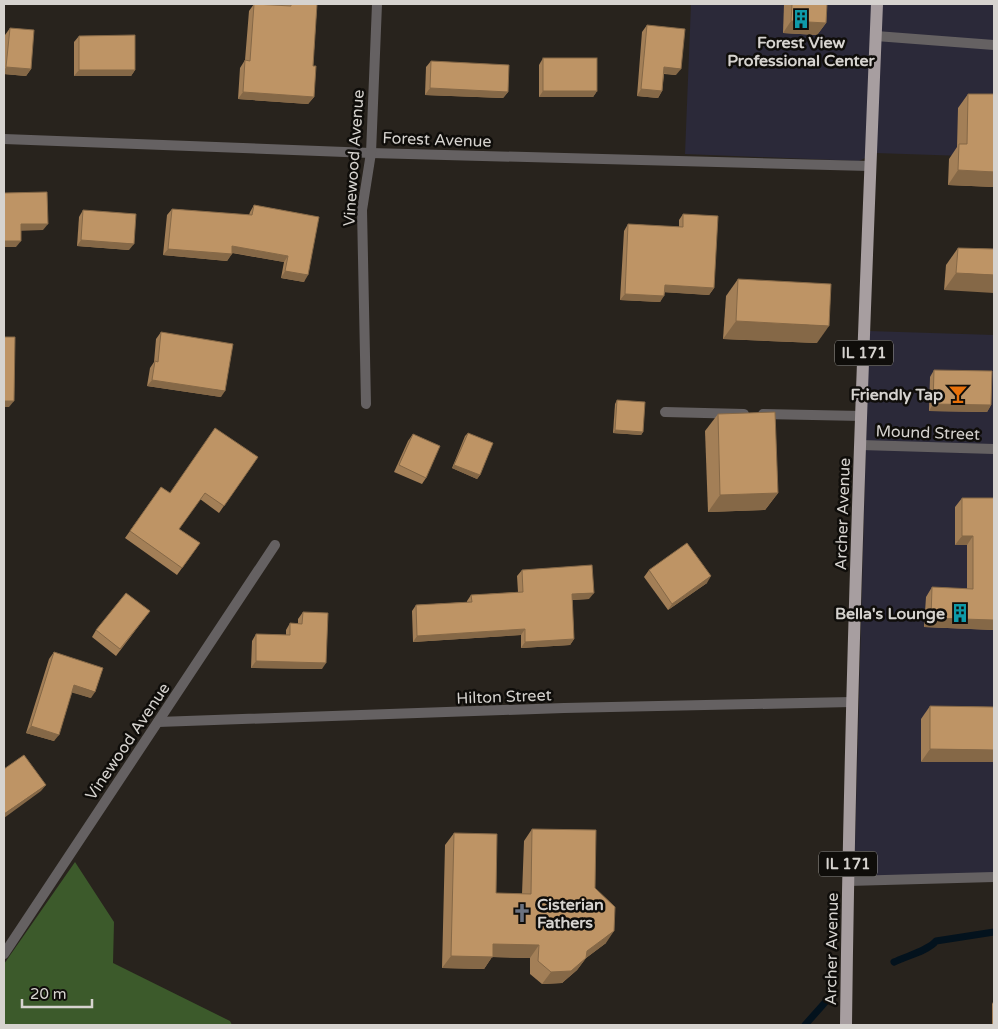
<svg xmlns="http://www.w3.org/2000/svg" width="998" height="1029" font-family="'Varela Round',sans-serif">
<rect width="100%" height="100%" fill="#28231d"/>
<g fill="#2b2939">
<path d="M691,4H994V157L875,153L859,161L685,154Z"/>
<path d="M869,331L994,335V874L854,881Z"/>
</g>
<path fill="#3c5a2b" d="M75,862L114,922L113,963L230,1021L232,1025H4V964Z"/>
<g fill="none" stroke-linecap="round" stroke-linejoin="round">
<g stroke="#03121d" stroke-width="7">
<path d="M894,962C906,956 928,951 936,941L994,932"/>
<path d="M805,1025L829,998"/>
</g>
<g stroke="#656162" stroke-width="10">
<path d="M876,36L994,45"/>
<path d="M4,139L371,153L869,166"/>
<path d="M366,404L362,210L371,153L377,4"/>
<path d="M665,412L744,414"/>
<path d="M763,414L862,416"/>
<path d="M861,445L994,449"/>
<path d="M158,722L564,708L852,702"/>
<path d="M848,881L994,877"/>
<path d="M4,954L275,545"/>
</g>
<path stroke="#a79ea0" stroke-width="12" d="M846,1025C850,685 863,344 877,4"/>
</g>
<g fill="#a37f57">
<path d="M254,4L286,5V4H317L313,66L314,97L308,104L238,99L240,68L245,60L249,11Z"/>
<path d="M784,4H827L826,23L817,35L783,33Z"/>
<path d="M647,25L676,75L664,74L662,91L658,98L637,96L642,32Z"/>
<path d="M10,28L31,69L26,76L4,74V49L5,35Z"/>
<path d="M79,36L135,70L131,76H74V42Z"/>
<path d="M543,58L597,91L593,97H539V65Z"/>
<path d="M431,61L508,92L503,98L425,95L426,67Z"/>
<path d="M968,94L994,187L948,185L949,159L957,147L958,108Z"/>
<path d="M254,205L319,217L304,282L281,278L284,262L232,253L227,261L163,255L167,215L172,209L249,215L250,212Z"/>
<path d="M83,210L129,250L77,246L79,217Z"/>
<path d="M683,214L714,288L709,295L665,292L660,302L620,300L624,231L628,224L679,227V220Z"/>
<path d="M958,248L994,249L944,290L946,265Z"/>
<path d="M738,279L817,343L723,339L726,296Z"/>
<path d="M161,332L221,397L147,386L150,368L154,362L156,339Z"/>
<path d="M934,370L991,405L987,412L929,411L930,377Z"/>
<path d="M617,400L643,432L641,435L613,433L615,404Z"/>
<path d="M718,414L778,493L765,510L708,512L705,431Z"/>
<path d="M468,433L480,475L477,479L452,468L465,436Z"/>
<path d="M413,434L426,478L422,484L394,472L408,441Z"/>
<path d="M258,457L219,513L200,499L179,529L200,543L177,575L125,538L161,487L170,493Z"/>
<path d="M962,498H994V630L924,627L926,597L932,587L967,589V545H955V507Z"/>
<path d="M522,570L589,599L572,600L574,639L570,645L521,648V635L413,642L412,611L416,605L467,602V601L471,595L518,592L517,576Z"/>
<path d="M649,570L707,583L668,610L644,577Z"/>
<path d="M150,611L116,656L92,637L96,630Z"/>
<path d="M303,612L322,669L251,668L252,641L256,634L286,635V630L290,623L298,624V619Z"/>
<path d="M54,652L91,698L72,692L54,741L26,733L49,659Z"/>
<path d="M930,706L994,707L921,762V719Z"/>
<path d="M532,829L595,888L606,943L586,958L577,970L562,983L542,984L530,974V958L492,957L484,969L442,968L445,845L454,833L496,893L522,894L524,841Z"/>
<path d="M994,1000V1025H992V1004Z"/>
</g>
<g fill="#856847">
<path d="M791,21L826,23L817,35L783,33Z"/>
<path d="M6,67L31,69L26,76L4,74V71Z"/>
<path d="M664,67L681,69L676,75L660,73Z"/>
<path d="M79,70H135L131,76H74Z"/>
<path d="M430,88L508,92L503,98L425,95Z"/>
<path d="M641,89L662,91L658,98L637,96Z"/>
<path d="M543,91H597L593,97H539Z"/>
<path d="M243,92L314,97L308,104L238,99Z"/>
<path d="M958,170L994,172V187L948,185Z"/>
<path d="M21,224H48L43,230L16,231Z"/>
<path d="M81,240L134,244L129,250L77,246Z"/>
<path d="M4,241H21L16,247H4Z"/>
<path d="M232,246L288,256L284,262L228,252Z"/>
<path d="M168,249L232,254L227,261L163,255Z"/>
<path d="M285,271L308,275L304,282L281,278Z"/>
<path d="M956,273L994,275V293L944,290Z"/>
<path d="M665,285L714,288L709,295L660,292Z"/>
<path d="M625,294L664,296L660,302L620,300Z"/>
<path d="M736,321L829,326L817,343L723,339Z"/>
<path d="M152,380L225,391L221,397L147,386Z"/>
<path d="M4,401H14L9,407H4Z"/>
<path d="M933,404L991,405L987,412L929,411Z"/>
<path d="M615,430L643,432L641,435L613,433Z"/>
<path d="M454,465L480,475L477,479L452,468Z"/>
<path d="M778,493L765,510L708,512L720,495Z"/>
<path d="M962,536H973L967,545H955Z"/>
<path d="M711,576L707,583L668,610L672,604Z"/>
<path d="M594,593L589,599L567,600L572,594Z"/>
<path d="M931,618L994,620V630L924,627Z"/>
<path d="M525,629L521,635L413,642L417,636Z"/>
<path d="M574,639L570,645L521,648L525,642Z"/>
<path d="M256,661L326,663L322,669L251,668Z"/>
<path d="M74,685L95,692L91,698L70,692Z"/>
<path d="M31,726L59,735L54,741L26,733Z"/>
<path d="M930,749L994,750V762H921Z"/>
<path d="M46,785L41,791L4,818V814Z"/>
<path d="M614,931L606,943L586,958L577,970L562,983L542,984L551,972L587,951Z"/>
<path d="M493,944L539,945L530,958L492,957L484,969L442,968L451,956Z"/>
</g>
<g fill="#be9465" stroke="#856847">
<path d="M254,4L291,6V4H317L313,66H316L314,97L243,92L245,60L250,61Z"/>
<path d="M792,4H827L826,23L791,21Z"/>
<path d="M647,25L685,29L681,69L664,67L662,91L641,89Z"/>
<path d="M10,28L34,30L31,69L6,67Z"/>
<path d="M135,35V70H79V36Z"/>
<rect x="543" y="58" width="54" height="33"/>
<path d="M431,61L509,65L508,92L430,88Z"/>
<path d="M968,94H994V172L958,170L959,144H967Z"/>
<path d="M47,192L48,224H21V241H4V193Z"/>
<path d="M254,205L319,217L308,275L285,271L288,256L232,246V254L168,249L172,209L252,215Z"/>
<path d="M83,210L136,214L134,244L81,240Z"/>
<path d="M683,214L718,216L714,288L665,285L664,296L625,294L628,224L683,227Z"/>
<path d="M958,248L994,249V275L956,273Z"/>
<path d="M738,279L831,284L829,326L736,321Z"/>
<path d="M161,332L233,344L225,391L152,380L155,361L158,362Z"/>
<path d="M4,337H15L14,401H4Z"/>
<path d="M934,370L992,371L991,405L933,404Z"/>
<path d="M617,400L645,402L643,432L615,430Z"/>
<path d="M775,412L778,493L720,495L718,414Z"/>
<path d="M215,428L258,457L224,506L205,493L179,529L200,543L182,568L130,531L161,487L170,493Z"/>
<path d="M468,433L493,443L480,475L454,465Z"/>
<path d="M413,434L440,446L426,478L399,465Z"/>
<path d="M962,498H994V620L931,618L932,587L973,589V536H962Z"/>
<path d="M687,543L711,576L672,604L649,570Z"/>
<path d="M592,565L594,593L572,594L574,639L525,642V629L417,636L416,605L472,602L471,595L523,592L522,570Z"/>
<path d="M126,593L150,611L120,649L96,630Z"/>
<path d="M303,612L328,613L326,663L256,661V634L290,635V623L302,624Z"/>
<path d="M54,652L103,668L95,692L74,685L59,735L31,726Z"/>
<path d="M930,706L994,707V750L930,749Z"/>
<path d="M24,755L46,785L4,814V769Z"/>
<path d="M532,829L596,830L595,888L615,907L614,931L587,951L586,958L571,971L551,972L538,961L539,945L493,944V957L451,956L454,833L497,834L496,893L531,894Z"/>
</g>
<defs>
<g id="building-bare" transform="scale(1.5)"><path d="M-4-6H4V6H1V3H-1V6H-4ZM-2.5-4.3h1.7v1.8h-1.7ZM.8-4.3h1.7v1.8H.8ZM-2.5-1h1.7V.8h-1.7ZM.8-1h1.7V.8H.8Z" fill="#0f9aa8" stroke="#0f0d0a" stroke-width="2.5" paint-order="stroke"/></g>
<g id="bar-bare" transform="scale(1.5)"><path d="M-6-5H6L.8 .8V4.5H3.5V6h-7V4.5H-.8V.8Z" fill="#e8710a" stroke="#0f0d0a" stroke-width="2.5" paint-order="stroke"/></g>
<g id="church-bare" transform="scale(1.5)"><path d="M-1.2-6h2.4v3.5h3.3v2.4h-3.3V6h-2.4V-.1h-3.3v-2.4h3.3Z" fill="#6b7280" stroke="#0f0d0a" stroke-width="2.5" paint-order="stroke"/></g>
</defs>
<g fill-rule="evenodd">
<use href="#building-bare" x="801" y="19"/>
<use href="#bar-bare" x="958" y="394"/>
<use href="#building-bare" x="960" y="613"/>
<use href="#church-bare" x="522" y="913"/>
</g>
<g text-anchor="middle" stroke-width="5" stroke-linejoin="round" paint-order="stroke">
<g fill="#0f0d0a" stroke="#9a9894" stroke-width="1">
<rect x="835" y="340.5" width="58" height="25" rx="4"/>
<rect x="819" y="851.5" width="58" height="25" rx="4"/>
</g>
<g font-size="15" font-weight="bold" fill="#d6d3cf">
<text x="864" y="358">IL 171</text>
<text x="848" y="869">IL 171</text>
</g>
<g font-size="16" font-weight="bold" fill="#d6d3cf" stroke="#0f0d0a" text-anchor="end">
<text x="801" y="48" text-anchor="middle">Forest View<tspan x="801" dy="18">Professional Center</tspan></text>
<text x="943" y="400">Friendly Tap</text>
<text x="945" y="619">Bella's Lounge</text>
<text x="537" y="910" text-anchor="start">Cisterian<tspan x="537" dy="18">Fathers</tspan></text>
</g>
<g font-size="16" fill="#d6d3cf" stroke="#0f0d0a">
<text transform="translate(437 139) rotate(2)" y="6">Forest Avenue</text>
<text transform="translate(353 158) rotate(-86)" y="6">Vinewood Avenue</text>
<text transform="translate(928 432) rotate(2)" y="6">Mound Street</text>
<text transform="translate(842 514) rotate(-88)" y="6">Archer Avenue</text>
<text transform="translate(504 696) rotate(-2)" y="6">Hilton Street</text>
<text transform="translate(127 741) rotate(-56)" y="6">Vinewood Avenue</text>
<text transform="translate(831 949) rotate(-89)" y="6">Archer Avenue</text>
</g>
</g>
<rect width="998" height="1029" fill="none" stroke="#d6d3cf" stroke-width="10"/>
<path d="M22 999v8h70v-8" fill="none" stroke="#d6d3cf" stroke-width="2.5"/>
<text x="30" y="999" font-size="15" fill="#d6d3cf" stroke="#0f0d0a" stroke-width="4" paint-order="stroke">20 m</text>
</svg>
